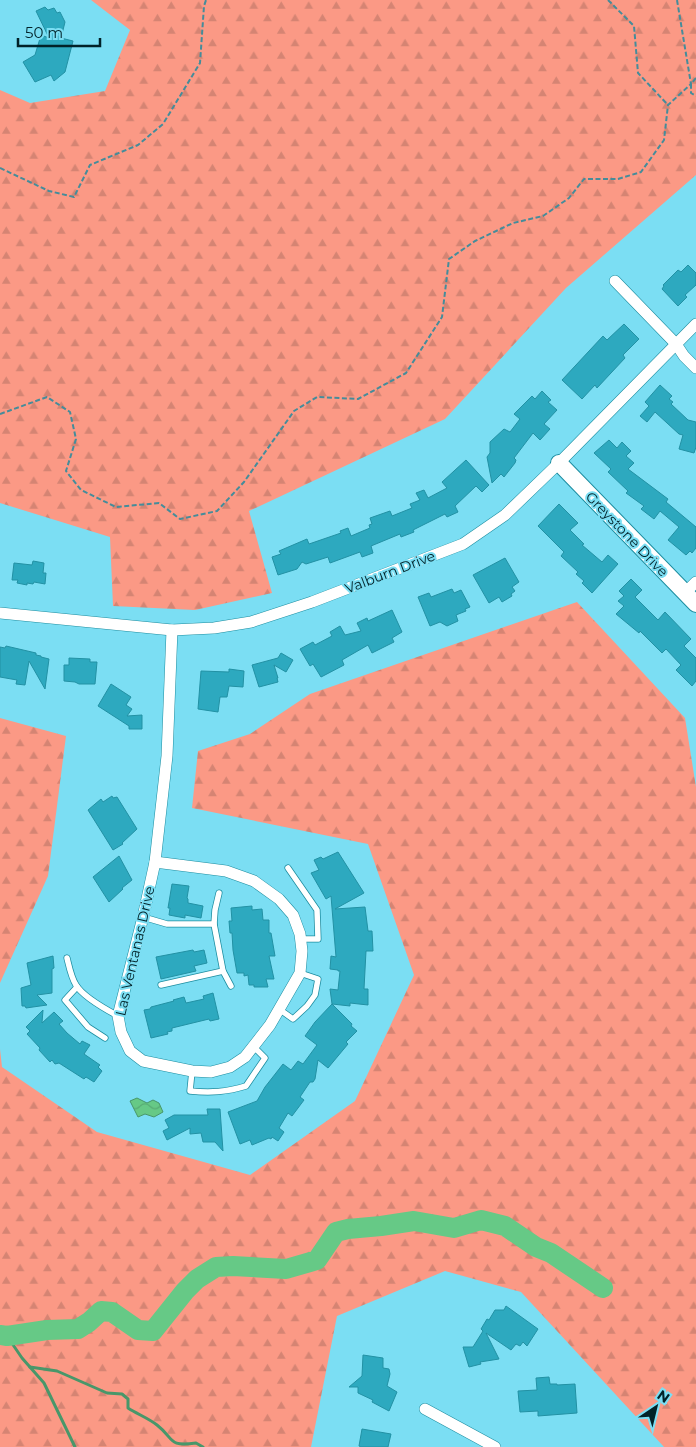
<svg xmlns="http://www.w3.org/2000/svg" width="696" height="1447" font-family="Montserrat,sans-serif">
<defs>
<pattern id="forest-firs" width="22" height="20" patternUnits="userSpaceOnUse" patternTransform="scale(1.25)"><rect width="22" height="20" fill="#fb9985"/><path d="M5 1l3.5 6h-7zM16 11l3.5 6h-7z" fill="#d58473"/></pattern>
<pattern id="water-waves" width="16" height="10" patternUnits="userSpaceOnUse" patternTransform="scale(1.25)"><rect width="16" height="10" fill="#66c986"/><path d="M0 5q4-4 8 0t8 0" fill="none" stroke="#57ac74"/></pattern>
</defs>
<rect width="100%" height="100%" fill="#7bdef3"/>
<g fill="url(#forest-firs)">
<path d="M91,0H696V175L566,288L445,419L249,511L272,593L195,610L113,606L110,537L0,503V90L30,103L105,91L130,30Z"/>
<path d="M577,602L685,718L696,787V1447H664L521,1292L445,1271L337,1316L311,1447H0V1049L2,1067L97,1132L250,1175L355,1101L414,975L368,844L192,808L198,751L250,734L310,694Z"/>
<path d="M0,718L66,736L48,876L0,983Z"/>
</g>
<path fill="url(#water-waves)" stroke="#48976a" d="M137,1098L147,1103L153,1100L159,1103L163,1112L154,1117L145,1114L138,1117L130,1101Z"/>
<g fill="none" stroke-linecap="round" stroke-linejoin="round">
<g stroke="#48976a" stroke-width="3">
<path d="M7,1336L22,1358L44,1383L75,1447"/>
<path d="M30,1367L57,1371L107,1393L122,1394L128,1399V1408C137,1414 148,1418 157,1425C175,1439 167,1447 196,1443L203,1447"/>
</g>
<path stroke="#66c986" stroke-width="20" d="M0,1335L7,1336L47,1330L78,1329L89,1322L101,1311L112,1312L138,1330L153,1331L185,1291L197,1279L216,1267L233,1266L286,1269L317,1260L336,1232L348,1229L381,1226L414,1221L454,1228L481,1220L505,1226L536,1247L551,1253L603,1288"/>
</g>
<g fill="#2da9bf" stroke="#2291a4">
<path d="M45,7L48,10L54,8L57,13L60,12L65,22L61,38L73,41L65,72L54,81L51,75L35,82L23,62L35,55L41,35L49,38L36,11Z"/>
<path d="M688,265L696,273V285L685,295L687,297L678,306L662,289L664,286L663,285L678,270L681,272Z"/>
<path d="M624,324L639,339L623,355L625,358L597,388L595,385L582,399L562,380L603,336L607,340Z"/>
<path d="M660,385L672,396L669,399L673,402L671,404L688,420L696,422V447L694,453L679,449L683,435L679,434L655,412L647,422L640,416L649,406L645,402Z"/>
<path d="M542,391L551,400L548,402L557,410L544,424L550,429L540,440L533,433L514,458L516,460L515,463L504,477L501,474L492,483L487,457L490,453V442L504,429L510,432L520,419L514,414L532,396L535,399Z"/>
<path d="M609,440L617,448L622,442L631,451L626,456L634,463L628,469L668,499L666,502L696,527V548L692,553L690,551L686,555L668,540L679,527L660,511L654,519L641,509L644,506L626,493L628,491L608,472L611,469L594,453Z"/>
<path d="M466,460L489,485L482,492L476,486L455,506L458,512L447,517L445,514L413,530L414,532L401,537L400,534L371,546L373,553L362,557L360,552L330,563L328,557L306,564L302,562L297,569L278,575L272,557L281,554L279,551L307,539L309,544L341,533L340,531L348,528L351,536L370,528L369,525L372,524L370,518L390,511L392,516L412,508L410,504L420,500L416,493L424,490L428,498L447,488L442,482Z"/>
<path d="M559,504L578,523L570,530L584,544L582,545L602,562L608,555L618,564L592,593L582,583L584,581L576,574L578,572L561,556L564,552L538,526Z"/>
<path d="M505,558L519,582L512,587L515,591L511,594L512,596L502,602L499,597L489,603L473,575Z"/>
<path d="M33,561L44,563L43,573H46L45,584L34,582L33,584L27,583V585L17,583L18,580H12L14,563L32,565Z"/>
<path d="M631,579L642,590L635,597L658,620L665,612L691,639L684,646L696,658V681L692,686L676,670L681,665L666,649L662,653L640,631L639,633L616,614L624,606L618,601L624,596L619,591Z"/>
<path d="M452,589L454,593L461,590L470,607L465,609L466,611L456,615L458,621L447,626L440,622L430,626L418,597L429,593L431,597Z"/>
<path d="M392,610L402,632L392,638L394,642L372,653L368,645L342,660L344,665L323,676L321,677L313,664L310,666L300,649L313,642L315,645L332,636L330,632L340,626L345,635L361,631L357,623L367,618L368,621Z"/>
<path d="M6,646L36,653V655L41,656V657L49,659L45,689L29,661L25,685L16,684L17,680L0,677V647L5,648Z"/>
<path d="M281,653L293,660L286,672L274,665L278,678H277L278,682L259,687L252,665L278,658Z"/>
<path d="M69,658L90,659V662H97L95,684H79L75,682L64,681V665H69Z"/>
<path d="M229,669L244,671L243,687L229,686L227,697H220L218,712L198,709L201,671L229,672Z"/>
<path d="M111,684L131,697L126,705L132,709L127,716L142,715V729H129V726L98,706Z"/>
<path d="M112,796L113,798L117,797L137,829L122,843L123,844L113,850L88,810L101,799L103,802Z"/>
<path d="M338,852L364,893L335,909L365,907L368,931H372L373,951H366L364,989H368V1005L350,1003V1006L332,1004L352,1024L351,1026L357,1031L346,1042L348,1044L328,1068L318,1060L315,1079L313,1082H310L300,1097L304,1100L292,1116L288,1113L279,1128L284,1132L278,1141L272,1137L271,1139L269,1138L252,1145L250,1140L240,1144L228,1112L257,1101L265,1087L283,1064L291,1070L298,1061L303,1064L317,1045L305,1036L315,1022L332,1004L330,989L338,990L340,971H338V970L330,969L331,956L336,957L331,896L326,899L311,873L319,870L314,860L321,857L323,859Z"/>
<path d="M119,856L132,880L122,888L123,889L109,902L93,877Z"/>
<path d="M172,884L189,886L187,898L188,899V903L203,906L201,918L185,915V918L169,915L170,908H168Z"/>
<path d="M252,906V910L262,909L263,920H269V933H271L275,956H269L274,979H266L268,987H254V985H249L248,975L244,976V973H237L233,950L232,933H230L229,921H232L231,908Z"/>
<path d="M193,950L194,952L204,950L207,963L194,966L196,971L161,979L156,957Z"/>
<path d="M53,956L54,968L52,969V993L37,995L47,1005L26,1008L25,1006H22L21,988L31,985L27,963Z"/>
<path d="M213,993L219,1019L210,1021L209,1019L172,1028V1031L167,1032L168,1034L151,1038L144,1010L150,1009L151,1007L174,1001L173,1000L184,997L186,1003L204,999L203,996Z"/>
<path d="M43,1010L42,1023L54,1012L63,1021L59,1024L67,1033L80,1044L82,1041L90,1045L84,1054L100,1065L98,1067L102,1071L94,1082L86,1077L84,1079L59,1063L55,1064L52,1060L50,1062L39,1050L40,1048L27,1034L30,1031L26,1027Z"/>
<path d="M207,1109H220L223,1151L215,1142H203L201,1133L190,1134V1128L167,1140L163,1131L169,1128L165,1120L174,1115H208Z"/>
<path d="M506,1306L538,1329L527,1346L523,1342L520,1346L516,1344L511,1350L486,1333L499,1359L480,1362L481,1364L469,1367L463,1347H473L483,1331L481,1329L487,1319L489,1320L495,1310H504Z"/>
<path d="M363,1355L383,1358V1368L389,1369L390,1374L387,1386L397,1392L389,1411L372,1402L373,1400L358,1393V1387H349L362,1376Z"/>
<path d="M549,1377L550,1384H557V1385L575,1384L577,1413L538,1416V1411L520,1412L518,1391L537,1390L536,1378Z"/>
<path d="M362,1429L391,1434L388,1447H361L359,1446Z"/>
</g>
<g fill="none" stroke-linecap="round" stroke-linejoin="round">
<g stroke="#1c8da0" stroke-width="7">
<g id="lane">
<path d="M288,868L317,910L318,939H301"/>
<path d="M219,893L215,910L214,924L223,971L231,986"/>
<path d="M143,917L167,924H214"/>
<path d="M67,958C69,966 71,977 76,985C83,997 105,1009 118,1016"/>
<path d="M161,985L223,971"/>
<path d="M77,987L65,1000L88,1027L105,1038"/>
<path d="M279,1009L293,1019L307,1006L315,995L318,979L300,973"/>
<path d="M192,1071L190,1091C211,1093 226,1092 246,1086L265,1058L253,1046"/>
</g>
</g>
<g stroke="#1c8da0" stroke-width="12">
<g id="street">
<path d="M615,281L676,344L684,356L696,368"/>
<path d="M685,593L696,582"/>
<path d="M0,613L172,630L214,628L251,622L312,602L463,544L505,515L559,463L696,324"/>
<path d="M155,862L226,871L254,881L279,899L293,915L300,934L302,951L300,973L270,1025L245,1057L230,1067L211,1072L192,1071L143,1061L130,1051L121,1032L118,1016L143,917Z"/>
<path d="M155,862L167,756L172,630"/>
<path d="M425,1409L495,1447"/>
</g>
</g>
<g stroke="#1c8da0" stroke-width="18">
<path id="secondary" d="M559,463L696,604"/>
</g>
<g stroke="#458c9a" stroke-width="2" stroke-dasharray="5 2.5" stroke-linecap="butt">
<path d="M608,0L634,26L638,73L668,105"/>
<path d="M696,78L691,84V93L696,96"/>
<path d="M0,168L49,191L74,197L90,165L138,145L163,124L200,63L204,6L206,0"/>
<path d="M0,414L47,397L70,412L76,439L66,471L81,490L116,507L159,503L180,519L217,511L244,482L294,411L317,397L358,399L406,373L442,317L449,259L475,241L513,223L543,216L569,198L584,179H618L641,172L664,140L668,105L691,84L677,0"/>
</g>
<use href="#lane" stroke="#fff" stroke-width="5.5"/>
<use href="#street" stroke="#fff" stroke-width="11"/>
<use href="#secondary" stroke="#fff" stroke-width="16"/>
</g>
<g text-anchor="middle" stroke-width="4" stroke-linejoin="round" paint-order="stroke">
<g font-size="14" fill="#012228" stroke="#7bdef3">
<text transform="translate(627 534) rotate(46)" y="5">Greystone Drive</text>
<text transform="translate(390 572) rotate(-21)" y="5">Valburn Drive</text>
<text transform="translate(135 951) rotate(-77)" y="5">Las Ventanas Drive</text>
</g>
</g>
<g transform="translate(656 1407) rotate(35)" stroke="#7bdef3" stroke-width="4" paint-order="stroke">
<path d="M0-4L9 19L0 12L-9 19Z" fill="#012228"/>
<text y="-8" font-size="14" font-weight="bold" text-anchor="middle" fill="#012228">N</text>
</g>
<path d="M18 38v8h82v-8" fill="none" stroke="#012228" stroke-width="2.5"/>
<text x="25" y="38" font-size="15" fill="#012228" stroke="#7bdef3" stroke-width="4" paint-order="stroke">50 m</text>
</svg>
